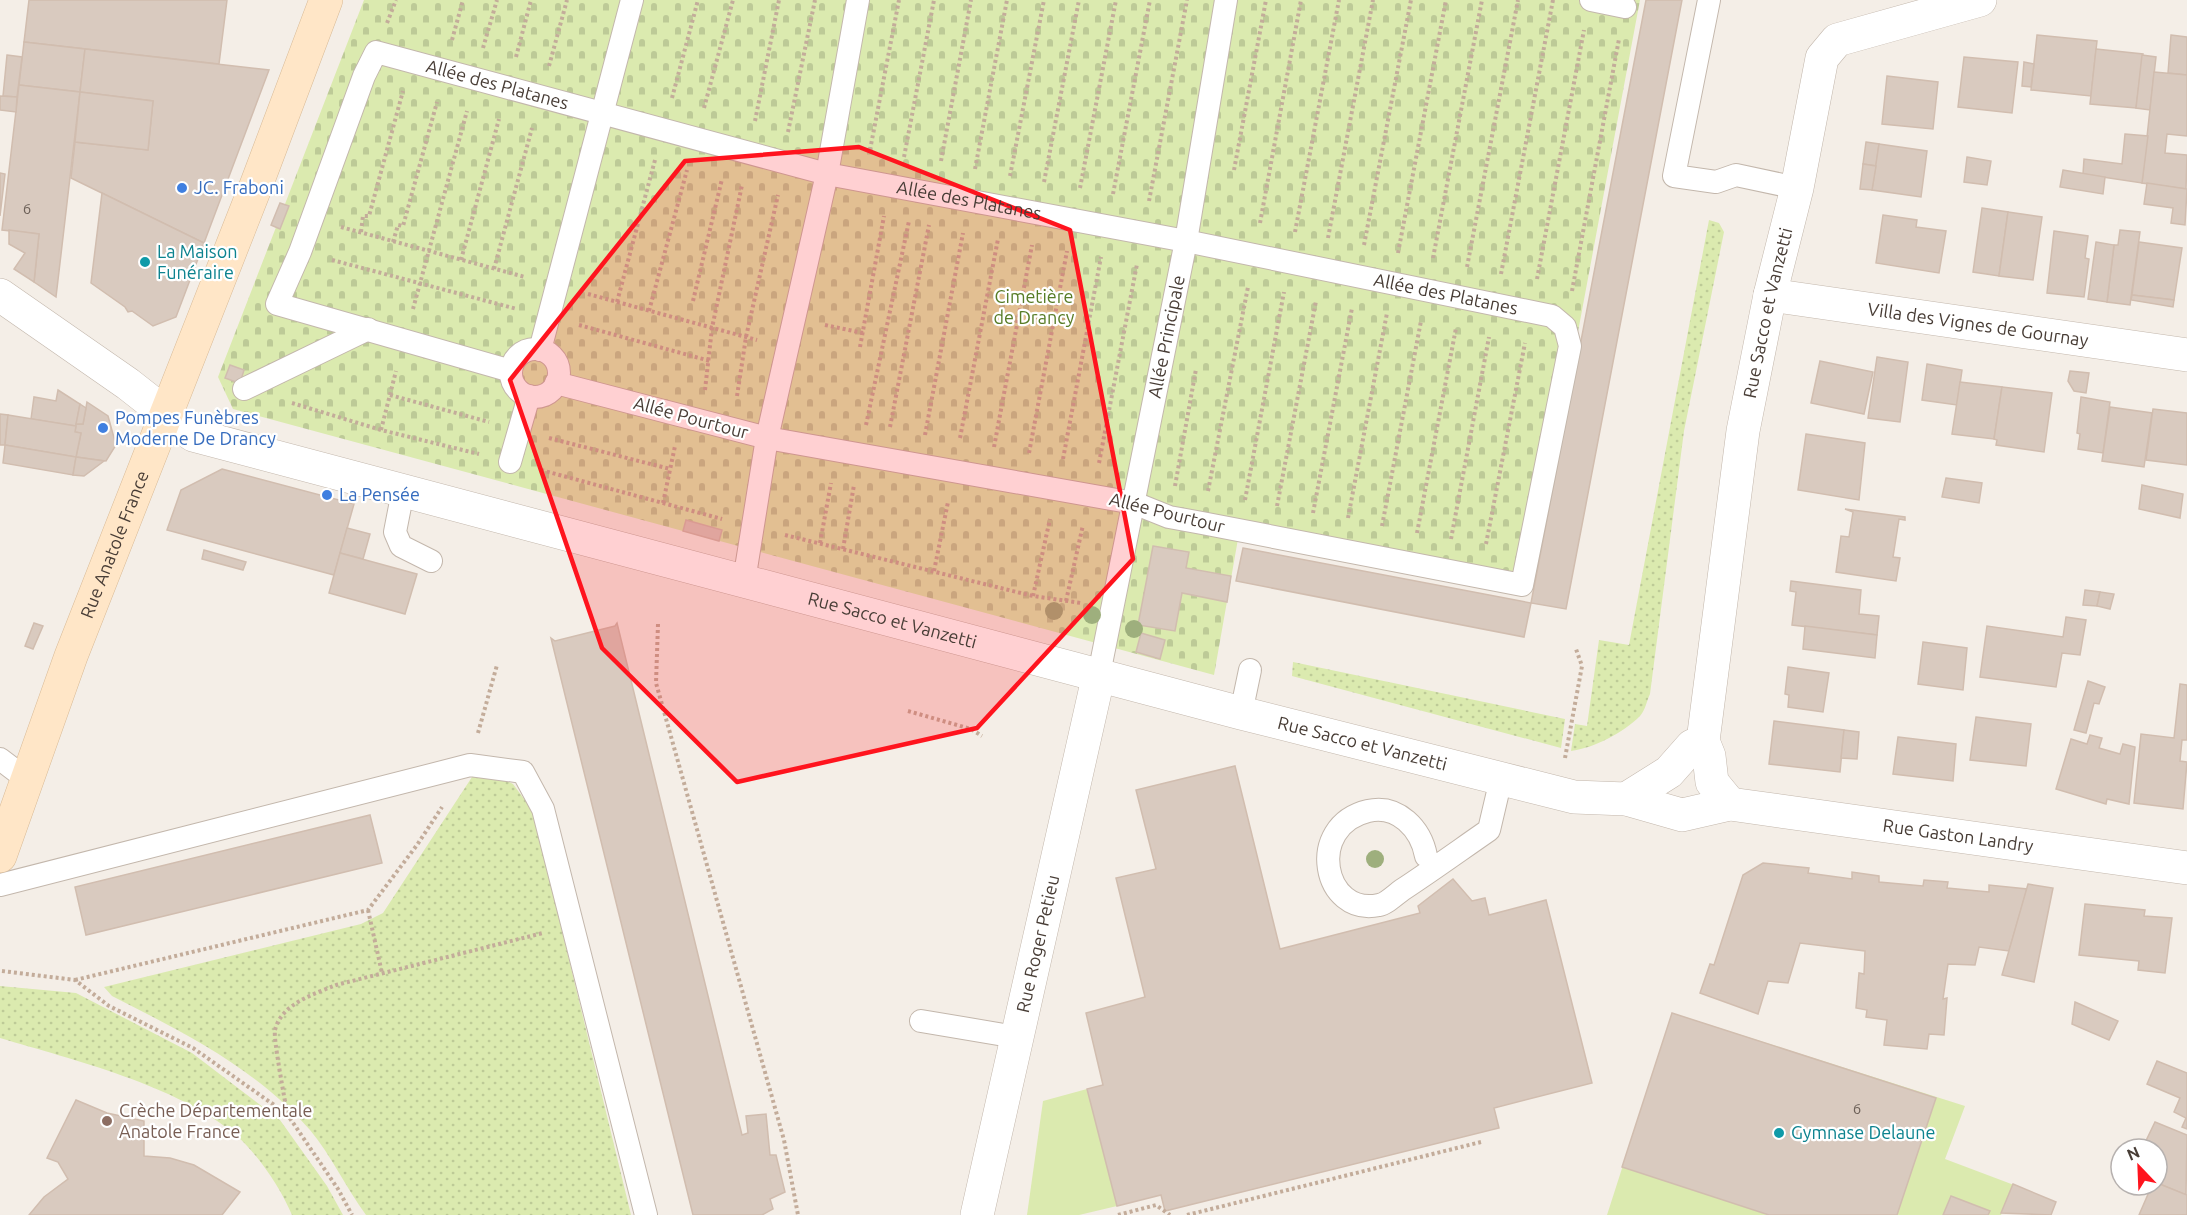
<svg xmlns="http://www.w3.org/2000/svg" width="2187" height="1215" font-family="Ubuntu,sans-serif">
<defs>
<pattern id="grass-dots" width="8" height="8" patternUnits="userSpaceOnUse" patternTransform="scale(1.5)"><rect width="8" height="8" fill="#dbeaaf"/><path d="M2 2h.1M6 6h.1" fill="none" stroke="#bdca97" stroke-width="1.8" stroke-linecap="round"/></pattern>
<pattern id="cemetery-stones" width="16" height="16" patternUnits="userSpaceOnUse" patternTransform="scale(1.5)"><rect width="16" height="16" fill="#dbeaaf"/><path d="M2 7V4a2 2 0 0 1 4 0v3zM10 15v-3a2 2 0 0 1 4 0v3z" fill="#bdca97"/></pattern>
</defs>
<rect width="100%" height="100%" fill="#f4eee7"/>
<g fill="url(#grass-dots)">
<path d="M1709,220L1719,223L1724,232L1684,431L1650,694C1647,700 1645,711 1640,716C1623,733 1594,748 1571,751L1575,724L1587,726L1599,640L1629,645Z"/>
<path d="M1293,662L1565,719L1561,748L1292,676Z"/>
<path d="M495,775L513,784L533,811L631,1215H366C346,1188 331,1155 310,1130C257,1069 183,1032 112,996L104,987L361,924L383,913L472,777Z"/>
<path d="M0,986L76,993L192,1053L280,1120L327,1186L343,1215H292C280,1187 259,1156 237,1136C178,1085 73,1060 0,1038Z"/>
</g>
<path fill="url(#cemetery-stones)" d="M364,0H1640L1529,594L1238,539L1214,675L233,409L218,377Z"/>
<g fill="#dbeaaf">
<path d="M1672,1013L1965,1106L1945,1159L2014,1185L2001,1215H1607Z"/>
<path d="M1087,1089L1117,1206L1079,1215H1027L1043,1101Z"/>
</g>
<g fill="#d9cabf" stroke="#d1bdaf" stroke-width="1.5">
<path d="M29,0H227L219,64L24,42Z"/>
<path d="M1646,0H1682L1566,609L1531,603Z"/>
<path d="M2037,35L2097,41L2091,96L2031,90Z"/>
<path d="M2171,35L2187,37V75L2168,73Z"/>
<path d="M24,42L85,49L80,92L19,85Z"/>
<path d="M85,49L269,70L204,243L71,178L75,142L148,150L153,101L80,92Z"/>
<path d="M2096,49L2143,54L2136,108L2090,104Z"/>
<path d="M7,55L22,57L17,97L3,96Z"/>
<path d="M2142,55L2156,57L2150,110L2136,108Z"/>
<path d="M1964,57L2018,62L2012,113L1958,107Z"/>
<path d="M2024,62L2034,64L2031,87L2022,86Z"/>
<path d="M2154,72L2187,75V136L2167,134L2165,153L2187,155L2186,189L2142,183Z"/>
<path d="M1887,76L1938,82L1933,129L1882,124Z"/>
<path d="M19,85L80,92L56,297L34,282L39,234L2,230Z"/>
<path d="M80,92L153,101L148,150L75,142Z"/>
<path d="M0,96L17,97L16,112L0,110Z"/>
<path d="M2125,134L2148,136L2142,183L2083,174L2084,159L2122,164Z"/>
<path d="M1866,142L1879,144L1876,166L1863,164Z"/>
<path d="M1879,144L1927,151L1921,197L1872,190Z"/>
<path d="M1967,157L1991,161L1987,185L1964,182Z"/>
<path d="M1863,164L1876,166L1872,190L1860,189Z"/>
<path d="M2063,170L2105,177L2103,194L2060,187Z"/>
<path d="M0,173L5,174L0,216Z"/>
<path d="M2147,183L2187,189L2185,225L2171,223L2173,208L2144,204Z"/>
<path d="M102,193L204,243L176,317L153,326L132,311L128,312L125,307L91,283Z"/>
<path d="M280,203L289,206L280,229L271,225Z"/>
<path d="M1982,208L2008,212L1999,276L1973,272Z"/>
<path d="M2008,212L2042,217L2033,280L1999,276Z"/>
<path d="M1883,215L1917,220L1916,227L1946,231L1939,273L1876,263Z"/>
<path d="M9,230L39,234L34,282L14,269L25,253L9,244Z"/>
<path d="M2120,230L2140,232L2130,305L2107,302L2114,245H2118Z"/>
<path d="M2054,231L2088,236L2085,258L2089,259L2084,297L2047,293Z"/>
<path d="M2096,242L2114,245L2107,302L2088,299Z"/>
<path d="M2139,242L2182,248L2174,300L2132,295Z"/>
<path d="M2132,295L2174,300L2173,307L2131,300Z"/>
<path d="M1877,357L1908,362L1900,422L1868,418Z"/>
<path d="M1820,361L1873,372L1864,414L1811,403Z"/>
<path d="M1927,364L1962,370L1957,405L1922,400Z"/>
<path d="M230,365L244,370L241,380L236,382L225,378Z"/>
<path d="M2070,371L2089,373L2086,393L2074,391L2068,381Z"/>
<path d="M1960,382L2002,387L1994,439L1952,434Z"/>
<path d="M2002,387L2052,393L2044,452L1996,445L1997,440L1994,439Z"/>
<path d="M58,390L80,404L76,426L31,419L34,397L56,401Z"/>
<path d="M2081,397L2110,402L2103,453L2078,449L2080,434L2077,433Z"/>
<path d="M87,402L108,416L116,445L106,461L76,457L81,433L75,432L76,424H83Z"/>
<path d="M80,404L86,408L83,424H76Z"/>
<path d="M2110,407L2152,413L2144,467L2102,461Z"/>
<path d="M2153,409L2187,413V465L2146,460Z"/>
<path d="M0,414L8,415L5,445H0Z"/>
<path d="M8,415L76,426L75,432L81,433L76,457L5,445Z"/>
<path d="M1806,434L1865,443L1859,500L1798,490Z"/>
<path d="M5,445L76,457L73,475L3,463Z"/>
<path d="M76,457L104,461L84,476L73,475Z"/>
<path d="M222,469L354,504L334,575L167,530L181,490Z"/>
<path d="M1946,478L1982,483L1979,503L1942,497Z"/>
<path d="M2142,485L2183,494L2180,518L2139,509Z"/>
<path d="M1845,509L1905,517V520L1899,519L1893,557L1900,558L1896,581L1836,572L1841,536L1849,537L1853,512Z"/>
<path d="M686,520L722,530L719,541L683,531Z"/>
<path d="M347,528L370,534L363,559L340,553Z"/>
<path d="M1153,546L1189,552L1186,568L1231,576L1227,602L1182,593L1175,631L1138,625Z"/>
<path d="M1243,548L1531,603L1524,637L1236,581Z"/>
<path d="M204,550L246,562L243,570L202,559Z"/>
<path d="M340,553L417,574L405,614L329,593Z"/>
<path d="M1791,581L1861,590L1859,614L1879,616L1877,635L1792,625L1796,592L1790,591Z"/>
<path d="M2085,590L2100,592L2097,606L2083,605Z"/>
<path d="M2100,592L2114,594L2110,609L2097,606Z"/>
<path d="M2066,617L2086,620L2080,655L2062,653L2056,687L1980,677L1987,626L2063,637Z"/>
<path d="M34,623L43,626L33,649L25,646Z"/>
<path d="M617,623L742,1135L748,1133L746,1116L766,1114L770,1155H776L785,1192L770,1199L773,1209L762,1215H693L551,638L555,641L615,626Z"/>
<path d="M1805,626L1877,635L1875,658L1803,649Z"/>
<path d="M1141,633L1165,640L1160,659L1136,652Z"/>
<path d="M1923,642L1967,648L1963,690L1918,684Z"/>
<path d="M1788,667L1829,673L1823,712L1788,707L1789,695L1785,694Z"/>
<path d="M2088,681L2105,687L2099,704L2094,703L2086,733L2074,730Z"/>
<path d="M2180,684L2187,685V740H2182L2180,761L2187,762L2183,809L2134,803L2141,734L2174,738Z"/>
<path d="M1976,717L2031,724L2026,766L1970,760Z"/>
<path d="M1774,721L1844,730L1840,772L1769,764Z"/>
<path d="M1844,730L1859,732L1857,759L1841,758Z"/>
<path d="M2090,735L2102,738L2099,748L2120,754L2123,744L2135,747L2129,804L2107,799L2106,804L2056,789L2071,739L2087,744Z"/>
<path d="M1898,737L1956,744L1953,781L1893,774Z"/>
<path d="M1235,766L1280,949L1420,913L1418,906L1453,879L1472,901L1485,898L1489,915L1546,900L1592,1083L1494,1108L1499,1128L1165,1211L1161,1195L1117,1206L1087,1089L1103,1085L1086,1013L1145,997L1116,878L1156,869L1136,790Z"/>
<path d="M370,815L382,863L86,935L75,887Z"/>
<path d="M1763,863L1809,868L1808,873L1852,879V872L1879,876V882L1923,886L1924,880L1948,882L1947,888L1989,892V885L2027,889L2009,951L1979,947L1975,965L1948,964L1943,999L1947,998L1944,1035L1929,1034L1927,1049L1884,1045L1887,1020L1866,1017L1867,1010L1856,1008L1859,973L1864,974L1865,951L1800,943L1788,983L1768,981L1758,1014L1700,993L1710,964L1714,965L1743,875Z"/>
<path d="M2028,884L2053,888L2034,982L2002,975Z"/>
<path d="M2085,904L2145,910L2144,916L2172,918L2165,973L2138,970L2139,961L2079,955Z"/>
<path d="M2075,1002L2118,1021L2109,1040L2072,1024Z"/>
<path d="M1672,1013L1936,1098L1897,1215H1769L1622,1167Z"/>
<path d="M2157,1061L2187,1073V1129L2182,1127L2186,1118L2174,1112L2180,1098L2147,1084Z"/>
<path d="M76,1100L107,1113L144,1121V1156L170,1158L194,1165L240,1192L222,1215H29L44,1197L68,1179L58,1162L47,1158Z"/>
<path d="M2155,1122L2187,1135L2186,1195L2157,1183V1149H2142Z"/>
<path d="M2157,1183L2187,1195V1215H2139L2152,1185Z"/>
<path d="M2013,1184L2056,1202L2051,1215L2001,1213Z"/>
<path d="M1951,1196L1990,1211L1988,1215H1943Z"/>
</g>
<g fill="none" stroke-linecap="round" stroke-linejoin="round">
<g stroke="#c3b7ac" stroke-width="24">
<g id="service">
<path d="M1591,0L1625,7"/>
<path d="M1709,0L1674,176L1716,182L1736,175L1797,188"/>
<circle cx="535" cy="373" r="24"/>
<path d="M540,350L632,0"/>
<path id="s1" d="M511,371L277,304L300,252L364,76L376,52L827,174L1186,241L1552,316L1565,327L1570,346L1522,585L1202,523L1169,517L1134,503L767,438L556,383"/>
<path d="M244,389L368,329"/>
<path d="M510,462L529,396"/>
<path d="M403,491L395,532L401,546L431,561"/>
<path d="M744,581L767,438L827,174L858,0"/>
<path id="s2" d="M1099,674L1186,241L1226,0"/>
<path d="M1241,713L1250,670"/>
<path d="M0,759L29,781"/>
<path d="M1426,856C1421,829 1398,804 1368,811C1305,826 1323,917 1379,905C1386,904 1395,895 1402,890C1431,871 1460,850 1489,830L1501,779"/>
<path d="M0,885L470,765L523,772L543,809L646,1215"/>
<path d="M921,1021L1016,1037"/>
</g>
</g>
<g stroke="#c3b7ac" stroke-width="34">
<g id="minor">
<path id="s3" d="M0,295L128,384L193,435L1241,713L1574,797L1626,799L1682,815L1730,804L2187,868"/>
<path id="s4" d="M1770,295L2187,355"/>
<path d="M1626,799L1669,772L1692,746L1703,741"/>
<path id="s5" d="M1730,804L1712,782L1709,756L1703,741L1743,431L1770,295L1797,188L1822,58L1837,40L1980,0"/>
<path id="s6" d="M977,1215L1099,674"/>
</g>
</g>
<g stroke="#d9bb97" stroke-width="34">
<g id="secondary">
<path id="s7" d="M0,856L71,656L257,183L326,0"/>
</g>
</g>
<g stroke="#c3ac9a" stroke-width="4" stroke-dasharray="3 3" stroke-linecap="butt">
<path d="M387,23L396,0"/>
<path d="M452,40L463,0"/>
<path d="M483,48L497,0"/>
<path d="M516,57L531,0"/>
<path d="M549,66L567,0"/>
<path d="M672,98L698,0"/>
<path d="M704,108L733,0"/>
<path d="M755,121L779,0"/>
<path d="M788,132L815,0"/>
<path d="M870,150L899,0"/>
<path d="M904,157L934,0"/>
<path d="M941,161L971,0"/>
<path d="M975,169L1007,0"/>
<path d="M1234,170L1266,0"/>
<path d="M1010,176L1044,0"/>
<path d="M1044,182L1079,0"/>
<path d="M1080,188L1116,0"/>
<path d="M1113,194L1150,0"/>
<path d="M1149,201L1187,0"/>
<path d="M1260,223L1301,0"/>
<path d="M341,227L525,277"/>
<path d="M361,232L363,216H369L403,91"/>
<path d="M1295,232L1339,0"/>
<path d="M1328,238L1373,0"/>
<path d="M393,242L398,225L403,226L437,102"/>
<path d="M1364,245L1411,0"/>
<path d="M1398,253L1446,0"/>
<path d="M1433,258L1482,0"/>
<path d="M332,260L517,309"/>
<path d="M461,260L499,119"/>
<path d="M1467,267L1518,0"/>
<path d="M494,269L532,128"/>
<path d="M1501,274L1553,0"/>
<path d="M1537,279L1584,30"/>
<path d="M1572,291L1619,39"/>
<path d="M588,294L757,340"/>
<path d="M693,301L722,179"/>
<path d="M617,302L655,160"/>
<path d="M413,309L467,111"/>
<path d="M649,311L687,170"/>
<path d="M579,325L710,361"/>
<path d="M825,325L863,333"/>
<path d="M860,347L884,216"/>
<path d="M705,390L712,328L742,185"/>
<path d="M390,395L489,422"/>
<path d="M737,396L746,337L778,195"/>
<path d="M292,403L381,430L479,454"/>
<path d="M866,425L909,221"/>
<path d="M890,427L929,225"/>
<path d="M381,430L396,371"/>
<path d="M925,435L963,233"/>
<path d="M549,438L670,469"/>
<path d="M960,438L998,239"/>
<path d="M994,447L1032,245"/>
<path d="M1029,453L1067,251"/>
<path d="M1063,459L1101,257"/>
<path d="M1099,463L1137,264"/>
<path d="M541,470L722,519"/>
<path d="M1175,486L1196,369"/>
<path d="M1208,491L1248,287"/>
<path d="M1245,500L1284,292"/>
<path d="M663,503L675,446"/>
<path d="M1277,506L1316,301"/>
<path d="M1313,513L1352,308"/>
<path d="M1348,518L1387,313"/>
<path d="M1382,526L1421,321"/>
<path d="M1417,533L1456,328"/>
<path d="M785,535L1033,596L1081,603"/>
<path d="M1451,539L1489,337"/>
<path d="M820,543L831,483"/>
<path d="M1486,544L1525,343"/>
<path d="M843,549L854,485"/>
<path d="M934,571L948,502"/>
<path d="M1033,596L1050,519"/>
<path d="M1066,601L1083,525"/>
<path d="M658,624L656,683L784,1140L798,1215"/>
<path d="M908,711L971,729L982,736"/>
<path d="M478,733L497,665"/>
<path d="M1565,758L1582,666L1576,649"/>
<path d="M368,910L382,973"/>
<path d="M2,971L75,980L109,1006L193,1048L287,1114L338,1189L352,1215"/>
<path d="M75,980L368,910L417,845L442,807"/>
<path d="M287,1113C285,1100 273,1038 275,1030C281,1004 314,994 336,985L543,933"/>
<path d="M1118,1215L1156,1205L1170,1215"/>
<path d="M1187,1215L1481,1142"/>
</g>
<use href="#service" stroke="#fff" stroke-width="22"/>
<use href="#minor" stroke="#fff" stroke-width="33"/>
<use href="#secondary" stroke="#ffe6c7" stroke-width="33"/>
</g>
<g fill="#9eaf7d">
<circle cx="1054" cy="611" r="9"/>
<circle cx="1092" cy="615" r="9"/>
<circle cx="1134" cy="629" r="9"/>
<circle cx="1375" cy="859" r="9"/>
</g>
<path fill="#ff141e" fill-opacity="0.2" stroke="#ff141e" stroke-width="4.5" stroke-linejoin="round" d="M859,147L1070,230L1133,559L977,728L737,782L602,648L510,380L685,161Z"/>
<g fill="#3f7fe0" stroke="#fff" stroke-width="2">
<circle cx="182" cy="188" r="6"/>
<circle cx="103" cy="428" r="6"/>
<circle cx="327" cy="495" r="6"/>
</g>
<g fill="#0f9aa8" stroke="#fff" stroke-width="2">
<circle cx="145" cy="262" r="6"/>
<circle cx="1779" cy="1133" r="6"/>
</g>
<circle fill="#8d6e63" stroke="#fff" stroke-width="2" cx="107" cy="1121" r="6"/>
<g text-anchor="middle" stroke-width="4.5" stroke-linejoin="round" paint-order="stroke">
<g font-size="15" fill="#6c6058">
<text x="27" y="214">6</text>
<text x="1857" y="1114">6</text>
</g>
<g font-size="18" fill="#483d36" stroke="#fff">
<text dy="6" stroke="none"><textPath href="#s1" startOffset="640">Allée des Platanes</textPath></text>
<text dy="6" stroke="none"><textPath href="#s1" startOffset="1126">Allée des Platanes</textPath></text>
<text dy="6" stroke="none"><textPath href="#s1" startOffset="1612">Allée des Platanes</textPath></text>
<text dy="6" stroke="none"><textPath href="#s5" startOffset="504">Rue Sacco et Vanzetti</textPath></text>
<text dy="6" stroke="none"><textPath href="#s4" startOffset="210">Villa des Vignes de Gournay</textPath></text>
<text dy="6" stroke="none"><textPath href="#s2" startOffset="344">Allée Principale</textPath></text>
<text transform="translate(691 418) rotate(15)" y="6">Allée Pourtour</text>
<text transform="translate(1167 513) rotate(14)" y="6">Allée Pourtour</text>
<text dy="6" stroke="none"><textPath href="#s7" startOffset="332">Rue Anatole France</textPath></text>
<text dy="6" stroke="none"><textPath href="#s3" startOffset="962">Rue Sacco et Vanzetti</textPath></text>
<text dy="6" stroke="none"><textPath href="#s3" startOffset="1448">Rue Sacco et Vanzetti</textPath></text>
<text dy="6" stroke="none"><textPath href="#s3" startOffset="2056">Rue Gaston Landry</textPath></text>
<text dy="6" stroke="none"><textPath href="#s6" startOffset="278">Rue Roger Petieu</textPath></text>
</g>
<g font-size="18" fill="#366cbe" stroke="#fff" text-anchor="start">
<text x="194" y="194">JC. Fraboni</text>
<text x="115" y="424">Pompes Funèbres<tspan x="115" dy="21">Moderne De Drancy</tspan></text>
<text x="339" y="501">La Pensée</text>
</g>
<g font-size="18" fill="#0d838f" stroke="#fff" text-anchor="start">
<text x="157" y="258">La Maison<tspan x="157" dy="21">Funéraire</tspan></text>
<text x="1791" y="1139">Gymnase Delaune</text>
</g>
<g font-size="18" fill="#577c26" stroke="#fff">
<text x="1034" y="303">Cimetière<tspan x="1034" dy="21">de Drancy</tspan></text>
</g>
<g font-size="18" fill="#785e54" stroke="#fff" text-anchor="start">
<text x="119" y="1117">Crèche Départementale<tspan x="119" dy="21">Anatole France</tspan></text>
</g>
</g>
<g transform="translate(2139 1167) rotate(337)"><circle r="28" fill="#ffffff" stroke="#b6b1af" stroke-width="1.5"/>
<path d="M0-4.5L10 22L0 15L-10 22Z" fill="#ff141e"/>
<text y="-9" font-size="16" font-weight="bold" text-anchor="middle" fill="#483d36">N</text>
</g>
</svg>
